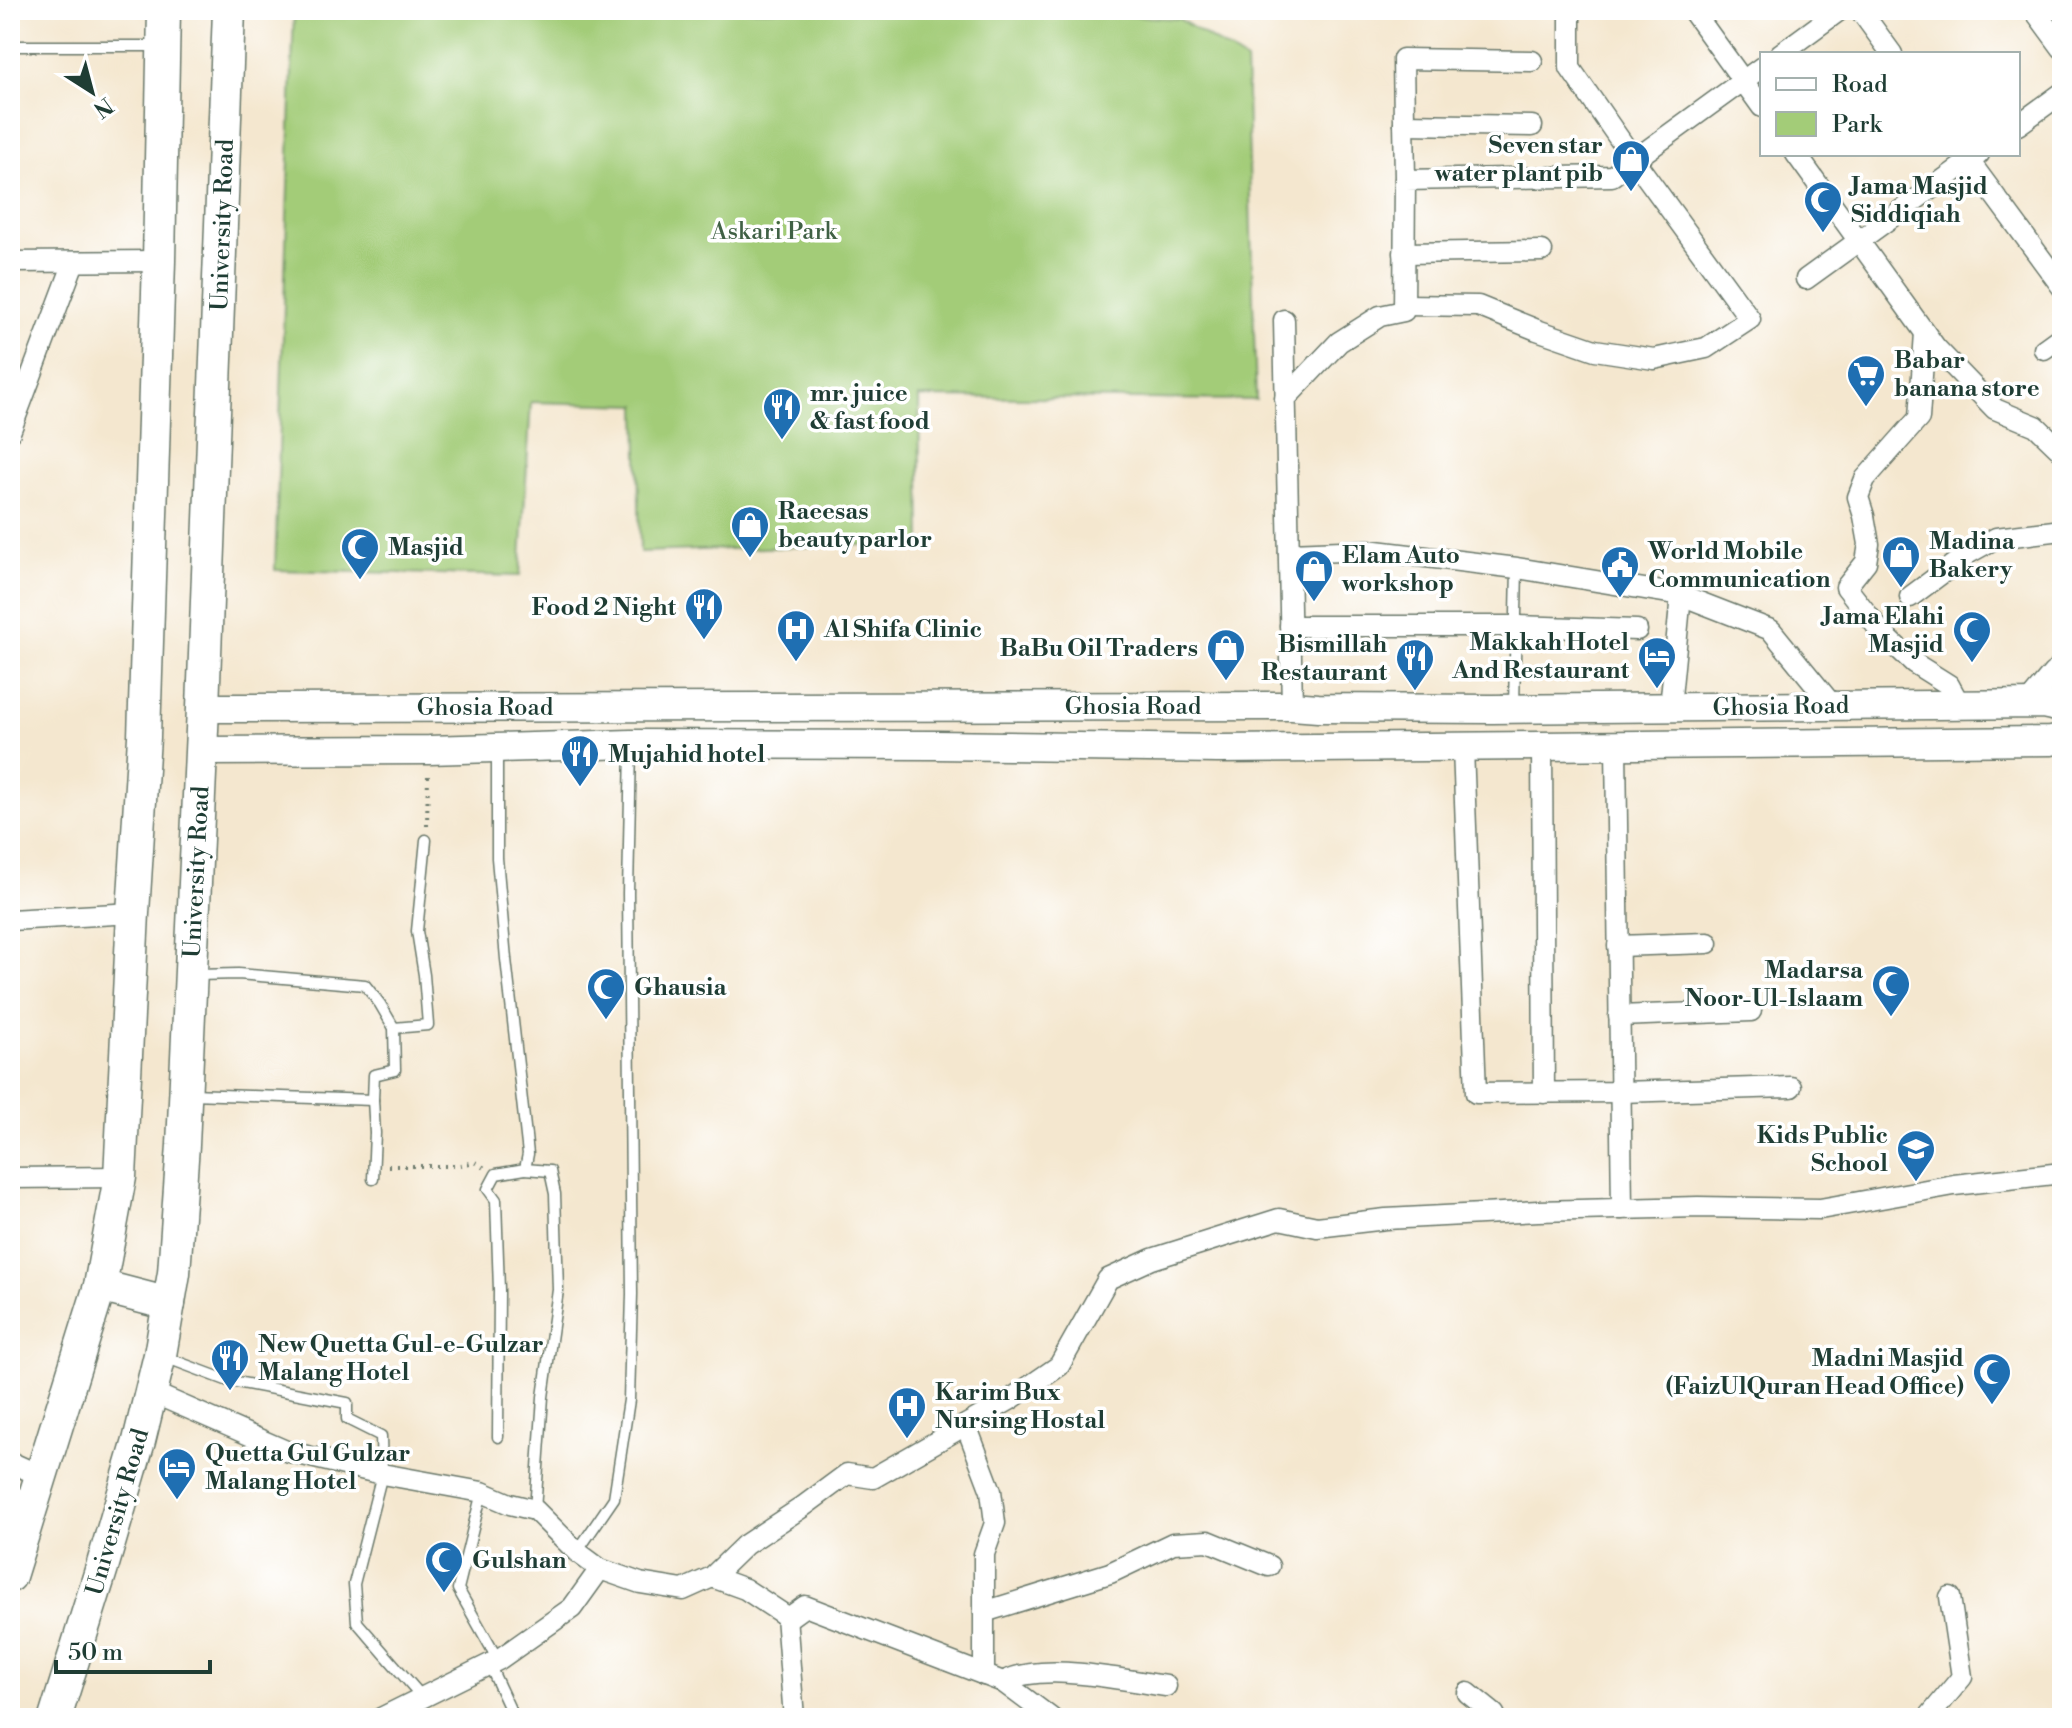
<svg xmlns="http://www.w3.org/2000/svg" width="2072" height="1728" font-family="'Libre Bodoni',serif">
<rect width="100%" height="100%" fill="#fff"/>
<filter id="ink" filterUnits="userSpaceOnUse"><feTurbulence type="fractalNoise" baseFrequency=".0125" numOctaves="2"/><feDisplacementMap in="SourceGraphic" scale="16" xChannelSelector="R" yChannelSelector="G"/><feConvolveMatrix kernelMatrix="1 2 1 2 8 2 1 2 1" color-interpolation-filters="sRGB"/></filter>
<filter id="wash" filterUnits="userSpaceOnUse"><feTurbulence type="fractalNoise" baseFrequency=".006" numOctaves="4" result="noise"/><feDisplacementMap in="SourceGraphic" scale="32" xChannelSelector="R" yChannelSelector="G"/><feGaussianBlur stdDeviation="1.8" result="paint"/><feColorMatrix in="noise" values="0 0 0 0 0 0 0 0 0 0 0 0 0 0 0 0 0 1.4 0 .05"/><feComposite in="paint" operator="in"/></filter>
<g filter="url(#wash)">
<rect width="100%" height="100%" fill="#f4e7cf"/>
<path fill="#a3cc78" stroke="#618456" stroke-width="2" d="M294,10H1048L1179,19L1246,61L1256,400L919,397L921,543L640,552L637,405L531,402L520,576L275,570Z"/>
</g>
<g filter="url(#ink)">
<g fill="none" stroke-linecap="round" stroke-linejoin="round">
<g stroke="#6a786a" stroke-width="13">
<g id="service">
<path d="M10,46H160"/>
<path d="M1514,706L1517,568"/>
<path d="M497,749V858L506,959L528,1154L525,1169L496,1174L488,1189L496,1200L499,1290L498,1437"/>
<path d="M197,975L238,974L365,985L380,1004L394,1028L395,1070L374,1075L373,1100L375,1133L373,1179"/>
<path d="M394,1028L428,1025L424,975L417,931L426,840"/>
<path d="M191,1094L373,1100"/>
<path d="M525,1169L550,1171L555,1194L558,1290L543,1397L535,1510"/>
<path d="M162,1356L226,1380L347,1403V1419L381,1436L382,1474L354,1584L357,1622L422,1697"/>
<path d="M482,1492L458,1589L498,1660"/>
<path d="M577,1552L614,1498L629,1400L632,1294L628,893L631,747"/>
<path d="M490,1666L514,1718"/>
</g>
</g>
<g stroke="#6a786a" stroke-width="23">
<g id="minor">
<path d="M1692,10L1762,107"/>
<path d="M1860,10L1892,54"/>
<path d="M2034,10L2062,48"/>
<path d="M1780,54L1840,10"/>
<path d="M1404,124L1532,126"/>
<path d="M2018,125L2062,93"/>
<path d="M1796,154L1936,348L1995,409L2036,426L2062,451"/>
<path d="M1964,154L2062,287"/>
<path d="M1405,180L1403,59L1532,61"/>
<path d="M1404,253L1542,251"/>
<path d="M10,262L159,261"/>
<path d="M1806,279L1979,154"/>
<path d="M1404,305L1478,306L1537,330L1595,350L1654,359L1706,348L1750,319L1634,160L1570,68V10"/>
<path d="M1284,320L1292,706"/>
<path d="M1925,333L1919,418L1865,479L1858,497L1864,516L1869,544L1866,562L1846,587L1882,633L1914,663L1949,685L1960,705"/>
<path d="M2044,349L2062,336"/>
<path d="M1285,399L1339,342L1380,316L1404,311L1405,180L1612,176L1762,67"/>
<path d="M10,432L74,262"/>
<path d="M1289,553L1368,550L1517,568L1681,595L1771,630L1833,706"/>
<path d="M1910,597L1969,553L1996,538L2062,530"/>
<path d="M1290,626H1516L1637,630"/>
<path d="M2027,704L2053,673L2062,666"/>
<path d="M1670,707L1681,595"/>
<path d="M1616,746L1622,1209"/>
<path d="M1542,747L1544,1093"/>
<path d="M1463,748L1476,1093L1620,1092L1791,1087"/>
<path d="M10,920L133,913"/>
<path d="M1618,946L1708,943"/>
<path d="M1619,1016L1751,1011"/>
<path d="M10,1178L120,1177"/>
<path d="M151,1392L286,1451L382,1474L482,1492L510,1504L535,1510L577,1552L600,1569L640,1583L683,1590L712,1577L745,1545L801,1508L847,1474L873,1478L1011,1399L1059,1366L1108,1279L1152,1259L1279,1219L1317,1227L1386,1219L1538,1211L1698,1207L1820,1209L1954,1185L2062,1173"/>
<path d="M966,1425L991,1491L995,1523L984,1554V1675"/>
<path d="M10,1462L41,1476"/>
<path d="M712,1577L745,1589L786,1616L794,1718"/>
<path d="M984,1612L1110,1573L1173,1543L1208,1541L1269,1566"/>
<path d="M787,1619L805,1606L1003,1682L1051,1718"/>
<path d="M1003,1682C1043,1661 1121,1680 1166,1686"/>
<path d="M1468,1693L1494,1714L1496,1718"/>
<path d="M381,1718L498,1660L572,1608L600,1569"/>
<path d="M1928,1718L1962,1677L1950,1597"/>
</g>
</g>
<g stroke="#6a786a" stroke-width="31">
<g id="secondary">
<path d="M203,708L1292,706L1318,708L1492,709L2043,704L2062,708"/>
<path d="M201,751L429,750L631,744L936,745L1218,749L2051,741L2062,739"/>
</g>
</g>
<g stroke="#6a786a" stroke-width="35">
<g id="primary">
<path d="M100,1286L169,1304"/>
<path d="M10,1576L100,1286L120,1177L133,913L144,737L159,261L164,10"/>
<path d="M55,1718L103,1564L139,1441L160,1355L174,1273L183,1145L203,708L229,10"/>
</g>
</g>
<g stroke="#6a786a" stroke-width="4" stroke-dasharray="2 6" stroke-linecap="butt">
<path d="M427,826L428,774"/>
<path d="M388,1166H456L475,1162L485,1168"/>
</g>
<use href="#service" stroke="#fff" stroke-width="10"/>
<use href="#minor" stroke="#fff" stroke-width="20"/>
<use href="#secondary" stroke="#fff" stroke-width="28"/>
<use href="#primary" stroke="#fff" stroke-width="32"/>
</g>
</g>
<defs>
<g id="shop-pin" transform="scale(2)"><path d="M0 17L-7.5 6A9.5 9.5 0 1 1 7.5 6Z" fill="#1f6fb2" stroke="#fff"/><path d="M-5-2.5h2.3a2.7 3.5 0 0 1 5.4 0H5L5.5 6h-11ZM-1.5-2.5h3a1.5 2.3 0 0 0-3 0Z" fill="#fff"/></g>
<g id="mosque-pin" transform="scale(2)"><path d="M0 17L-7.5 6A9.5 9.5 0 1 1 7.5 6Z" fill="#1f6fb2" stroke="#fff"/><path d="M3.5-4.9A6 6 0 1 0 3.5 4.9A5 5 0 1 1 3.5-4.9Z" fill="#fff"/></g>
<g id="supermarket-pin" transform="scale(2)"><path d="M0 17L-7.5 6A9.5 9.5 0 1 1 7.5 6Z" fill="#1f6fb2" stroke="#fff"/><path d="M-6-5.5h2.5l.6 2H6L4.5 2H-2.5L-4.4-4H-6ZM-1.5 3.2a1.3 1.3 0 1 0 .1 0ZM3 3.2a1.3 1.3 0 1 0 .1 0Z" fill="#fff"/></g>
<g id="restaurant-pin" transform="scale(2)"><path d="M0 17L-7.5 6A9.5 9.5 0 1 1 7.5 6Z" fill="#1f6fb2" stroke="#fff"/><path d="M-5-6h1v4h1v-4h1v4h1v-4h1v5L-1.5 .5V6h-2V.5L-5-1ZM5-6V6H3V1.5H1.5Q1.5-4 5-6Z" fill="#fff"/></g>
<g id="civic-pin" transform="scale(2)"><path d="M0 17L-7.5 6A9.5 9.5 0 1 1 7.5 6Z" fill="#1f6fb2" stroke="#fff"/><path d="M-.6-6.5H3V-4.5H.6V-3L4-1V1h2V6H-6V1h2V-1L-.6-3ZM-1.2 2.5V6h2.4V2.5Z" fill="#fff"/></g>
<g id="hospital-pin" transform="scale(2)"><path d="M0 17L-7.5 6A9.5 9.5 0 1 1 7.5 6Z" fill="#1f6fb2" stroke="#fff"/><path d="M-5-5h3v3.5h4V-5h3V5h-3V1.5h-4V5h-3Z" fill="#fff"/></g>
<g id="hotel-pin" transform="scale(2)"><path d="M0 17L-7.5 6A9.5 9.5 0 1 1 7.5 6Z" fill="#1f6fb2" stroke="#fff"/><path d="M-6-4.5h1.5V1H6V5H4.5V3h-9V5H-6ZM-4 0a1.8 1.8 0 1 1 3.6 0ZM.5 0V-2.5h3Q6-2.5 6 0Z" fill="#fff"/></g>
<g id="school-pin" transform="scale(2)"><path d="M0 17L-7.5 6A9.5 9.5 0 1 1 7.5 6Z" fill="#1f6fb2" stroke="#fff"/><path d="M0-5L7-2L0 1L-7-2ZM-4 1L0 2.5L4 1V4Q0 6-4 4Z" fill="#fff"/></g>
</defs>
<g fill-rule="evenodd">
<use href="#shop-pin" x="1631" y="159"/>
<use href="#mosque-pin" x="1823" y="200"/>
<use href="#supermarket-pin" x="1866" y="374"/>
<use href="#restaurant-pin" x="782" y="407"/>
<use href="#shop-pin" x="750" y="525"/>
<use href="#mosque-pin" x="360" y="547"/>
<use href="#shop-pin" x="1901" y="555"/>
<use href="#civic-pin" x="1620" y="565"/>
<use href="#shop-pin" x="1314" y="569"/>
<use href="#restaurant-pin" x="704" y="607"/>
<use href="#hospital-pin" x="796" y="629"/>
<use href="#mosque-pin" x="1972" y="630"/>
<use href="#shop-pin" x="1226" y="648"/>
<use href="#hotel-pin" x="1657" y="656"/>
<use href="#restaurant-pin" x="1415" y="658"/>
<use href="#restaurant-pin" x="580" y="754"/>
<use href="#mosque-pin" x="1891" y="984"/>
<use href="#mosque-pin" x="606" y="987"/>
<use href="#school-pin" x="1916" y="1149"/>
<use href="#restaurant-pin" x="230" y="1358"/>
<use href="#mosque-pin" x="1992" y="1372"/>
<use href="#hospital-pin" x="907" y="1406"/>
<use href="#hotel-pin" x="177" y="1467"/>
<use href="#mosque-pin" x="444" y="1560"/>
</g>
<g text-anchor="middle" stroke-width="7" stroke-linejoin="round" paint-order="stroke">
<g font-size="24" font-weight="bold" fill="#1f3d34" stroke="#fff" text-anchor="start">
<text x="1603" y="153" text-anchor="end">Seven star<tspan x="1603" dy="28">water plant pib</tspan></text>
<text x="1851" y="194">Jama Masjid<tspan x="1851" dy="28">Siddiqiah</tspan></text>
<text x="1894" y="368">Babar<tspan x="1894" dy="28">banana store</tspan></text>
<text x="810" y="401">mr. juice<tspan x="810" dy="28">&amp; fast food</tspan></text>
<text x="778" y="519">Raeesas<tspan x="778" dy="28">beauty parlor</tspan></text>
<text x="1929" y="549">Madina<tspan x="1929" dy="28">Bakery</tspan></text>
<text x="388" y="555">Masjid</text>
<text x="1648" y="559">World Mobile<tspan x="1648" dy="28">Communication</tspan></text>
<text x="1342" y="563">Elam Auto<tspan x="1342" dy="28">workshop</tspan></text>
<text x="676" y="615" text-anchor="end">Food 2 Night</text>
<text x="1944" y="624" text-anchor="end">Jama Elahi<tspan x="1944" dy="28">Masjid</tspan></text>
<text x="824" y="637">Al Shifa Clinic</text>
<text x="1629" y="650" text-anchor="end">Makkah Hotel<tspan x="1629" dy="28">And Restaurant</tspan></text>
<text x="1387" y="652" text-anchor="end">Bismillah<tspan x="1387" dy="28">Restaurant</tspan></text>
<text x="1198" y="656" text-anchor="end">BaBu Oil Traders</text>
<text x="608" y="762">Mujahid hotel</text>
<text x="1863" y="978" text-anchor="end">Madarsa<tspan x="1863" dy="28">Noor-Ul-Islaam</tspan></text>
<text x="634" y="995">Ghausia</text>
<text x="1888" y="1143" text-anchor="end">Kids Public<tspan x="1888" dy="28">School</tspan></text>
<text x="258" y="1352">New Quetta Gul-e-Gulzar<tspan x="258" dy="28">Malang Hotel</tspan></text>
<text x="1964" y="1366" text-anchor="end">Madni Masjid<tspan x="1964" dy="28">(FaizUlQuran Head Office)</tspan></text>
<text x="935" y="1400">Karim Bux<tspan x="935" dy="28">Nursing Hostal</tspan></text>
<text x="205" y="1461">Quetta Gul Gulzar<tspan x="205" dy="28">Malang Hotel</tspan></text>
<text x="472" y="1568">Gulshan</text>
</g>
<g font-size="24" fill="#1f3d34" stroke="#fff">
<text transform="translate(222 225) rotate(-88)" y="8">University Road</text>
<text x="1133" y="714">Ghosia Road</text>
<text transform="translate(1781 706) rotate(-1)" y="8">Ghosia Road</text>
<text x="485" y="715">Ghosia Road</text>
<text transform="translate(196 872) rotate(-87)" y="8">University Road</text>
<text transform="translate(117 1512) rotate(-74)" y="8">University Road</text>
</g>
<g font-size="24" fill="#406145" stroke="#fff">
<text x="774" y="239">Askari Park</text>
</g>
</g>
<rect width="2072" height="1728" fill="none" stroke="#fff" stroke-width="40"/>
<rect x="1760" y="52" width="260" height="104" fill="#ffffff" stroke="#a5b1ae" stroke-width="2"/>
<rect x="1776" y="78" width="40" height="12" fill="#ffffff" stroke="#a5b1ae" stroke-width="2"/>
<text x="1832" y="92" font-size="24" fill="#1f3d34">Road</text>
<rect x="1776" y="112" width="40" height="24" fill="#a3cc78" stroke="#a5b1ae" stroke-width="2"/>
<text x="1832" y="132" font-size="24" fill="#1f3d34">Park</text>
<g transform="translate(92 92) rotate(144)" stroke="#ffffff" stroke-width="6" paint-order="stroke">
<path d="M0-6L14 30L0 20L-14 30Z" fill="#1f3d34"/>
<text y="-12" font-size="22" font-weight="bold" text-anchor="middle" fill="#1f3d34">N</text>
</g>
<path d="M56 1660v12h154v-12" fill="none" stroke="#1f3d34" stroke-width="4"/>
<text x="68" y="1660" font-size="24" fill="#1f3d34" stroke="#ffffff" stroke-width="6" paint-order="stroke">50 m</text>
</svg>
